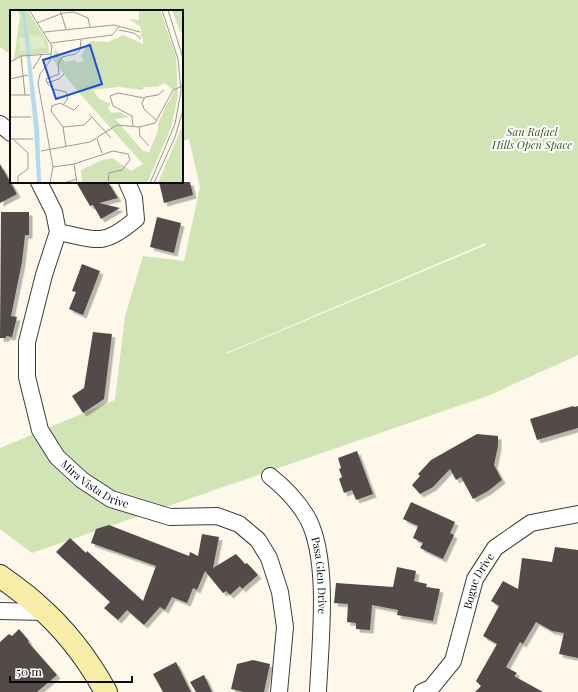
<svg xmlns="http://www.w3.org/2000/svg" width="578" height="692" font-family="'Playfair Display',serif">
<defs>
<filter id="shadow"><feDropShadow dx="3.5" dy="3.5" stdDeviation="0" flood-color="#0004"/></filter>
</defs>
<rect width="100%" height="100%" fill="#fdf8e9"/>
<path fill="#d0e4b6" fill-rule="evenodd" d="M0,0H578V355L490,395L32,553L0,529V448L115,400L125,316L143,256L184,261L200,187L189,139L182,141V11H11V55L0,47ZM486,243V245L226,354V353Z"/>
<g fill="#524b48" filter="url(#shadow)">
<path d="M0,164L17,194L0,203Z"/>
<path d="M76,182H108L118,198L99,203L120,208L101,219L93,205L90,206Z"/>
<path d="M159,182H190L193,195L164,203Z"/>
<path d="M1,212H29V235H25L22,262L11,316L17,317L12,337L6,336V338H0Z"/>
<path d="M157,217L181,223L174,253L150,247Z"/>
<path d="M82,264L100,271L83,315L69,309L76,292L72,291Z"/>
<path d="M93,332L112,334L104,399L83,413L72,396L84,388Z"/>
<path d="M573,406L574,407L578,406V428L537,440L530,419Z"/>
<path d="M477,434L498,436V446L494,465L502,480L488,491L473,499L461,477L456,480L450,469L433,487L420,494L412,485L420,476L418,474L431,460Z"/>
<path d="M357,451L373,494L356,500L352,490L344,493L339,479L342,477L339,469L341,468L338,458Z"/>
<path d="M411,502L455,522L450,533L454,535L443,559L420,548L423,543L413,538L418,526L403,519Z"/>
<path d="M109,525L189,556L190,552L198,556L202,534L219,537L213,568L236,554L245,564L247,563L258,575L242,589L240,586L230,595L226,591L223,593L205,571L197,590L193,588L187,603L172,597L165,610L160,607L144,625L127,610L118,620L104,608L110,602L56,552L70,538L86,553L87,551L143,601L156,566L91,543L96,529Z"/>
<path d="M555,547L578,550V658L559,654L564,633L552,631L536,622L523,644L520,642L506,667L517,673L514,676L543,692H475L481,686L476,681L497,644L483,636L499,606L491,601L503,581L518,589L522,558L552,562Z"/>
<path d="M397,567L416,571L414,581L427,584L426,587L440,589L433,621L397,615L398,610L372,605L370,630L356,629V623L347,622L348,604L334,603L336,583L393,587Z"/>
<path d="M19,629L29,641L28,642L57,675L37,692H0V642L9,634L12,636Z"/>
<path d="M253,660L270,664L264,692H244L231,689L237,664Z"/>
<path d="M176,662L191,692H163L153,674Z"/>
<path d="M204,675L212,692H196L190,682Z"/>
</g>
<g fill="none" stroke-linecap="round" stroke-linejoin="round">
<g stroke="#3d3d3d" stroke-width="18">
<g id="minor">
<path d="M0,124L11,133"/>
<path id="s1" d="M39,182L54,212L58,232L44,275L27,342V377L40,430L57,457L82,480L111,499L170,517L217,516L239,524L258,540L269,558L280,592L285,627L279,692"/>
<path d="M58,232C98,240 103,247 136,219L134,198L127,182"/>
<path id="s2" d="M270,476C285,488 298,501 308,519C330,561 320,645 318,692"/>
<path d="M0,611L44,612"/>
<path id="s3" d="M422,692L431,688L453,661L475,579L495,548L531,523L578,514"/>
</g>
</g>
<g stroke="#2c2c2c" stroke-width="24">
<path id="secondary" d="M0,576C12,585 25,594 36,604C65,629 88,659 106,692"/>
</g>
<use href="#minor" stroke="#fff" stroke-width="16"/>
<use href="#secondary" stroke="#f8eca9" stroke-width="22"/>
</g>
<g text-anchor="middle" stroke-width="4" stroke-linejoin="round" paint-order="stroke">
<g font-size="11" font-style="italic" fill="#2f5b21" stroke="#fff">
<text x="532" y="136">San Rafael<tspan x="532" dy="13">Hills Open Space</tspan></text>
</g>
<g font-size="11" fill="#0a0a0a" stroke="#fff">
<text dy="4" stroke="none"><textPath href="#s1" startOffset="337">Mira Vista Drive</textPath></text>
<text dy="4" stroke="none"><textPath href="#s2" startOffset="116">Pasa Glen Drive</textPath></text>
<text dy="4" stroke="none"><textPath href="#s3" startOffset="129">Bogue Drive</textPath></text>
</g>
</g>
<g transform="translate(10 10)">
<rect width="173" height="173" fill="#fdf8e9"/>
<path d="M7,0H17L38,32L39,43L9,46L4,51L10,5ZM129,0H150L166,46L168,86L161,118L137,173H72L71,160L92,150L102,148L121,161L133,154L64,77L43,50L45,39L55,52L66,50V53L74,51L71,46L78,33L82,31L98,32L113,25L133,34V28L129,26L132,24L130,16L119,9L129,10ZM155,73L164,81L148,113V121L139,142L133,141L105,109L120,107L109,102L101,103L98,98L101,94L89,89L83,80L109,77L133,80V77H147ZM162,0H173V22H170ZM171,119H173V173H148Z" fill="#d0e4b6" fill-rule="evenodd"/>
<path d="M20,24L33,27L36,38L21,39ZM9,28H15L16,41L10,42Z" fill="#e1ecc7"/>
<path d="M12,0L15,2L29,118L31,173H27L24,118Z" fill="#b2dbf0"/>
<path fill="none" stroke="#9c9990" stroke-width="1" d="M19,0L42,36L40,51L30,64L28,73L43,157L40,173M50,0L56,19M158,0L173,48M27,13L53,3L64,2L78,8L80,17M109,20L124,23L131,29M34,22L104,15L130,22M41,33L102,25L110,16M11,46L15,85M0,52L11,46L41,44M23,59L32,44M0,69L18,65M37,73L36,69L49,64L48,54L52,47L65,44L70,40L71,30M37,73L43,79L56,82L58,88L53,95M37,73L49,69L54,64M0,85H20M100,86L103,96L122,106L123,116M100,86L108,83L134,88M79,104L101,128M0,107H21M147,111L134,99L132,93L135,87L148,85L154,80M53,117L41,101L42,96L50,93L64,100L69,95M53,117L74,115L82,107M53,117L56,137M129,117L130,126L139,136M0,129H23M3,129L18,143V159L8,166V173M87,129L92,143M31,141L80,132L107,115L129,117L145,113L163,80L173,76M64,154L67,173M43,157L64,154L103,141L118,144L120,150L112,160L99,163L98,173M54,173L67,169M140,173L165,114L171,81L168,49L152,0M144,173L165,127L173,100"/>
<path fill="#1d4ed8" fill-opacity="0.15" stroke="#1d4ed8" stroke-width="2" d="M80,35L92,74L46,89L33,50Z"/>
<rect width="173" height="173" fill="none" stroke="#0a0a0a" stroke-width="2"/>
</g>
<path d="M10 676v6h122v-6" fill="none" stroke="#0a0a0a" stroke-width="2"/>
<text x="16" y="676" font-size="12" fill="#0a0a0a" stroke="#ffffff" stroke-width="3" paint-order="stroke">50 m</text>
</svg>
